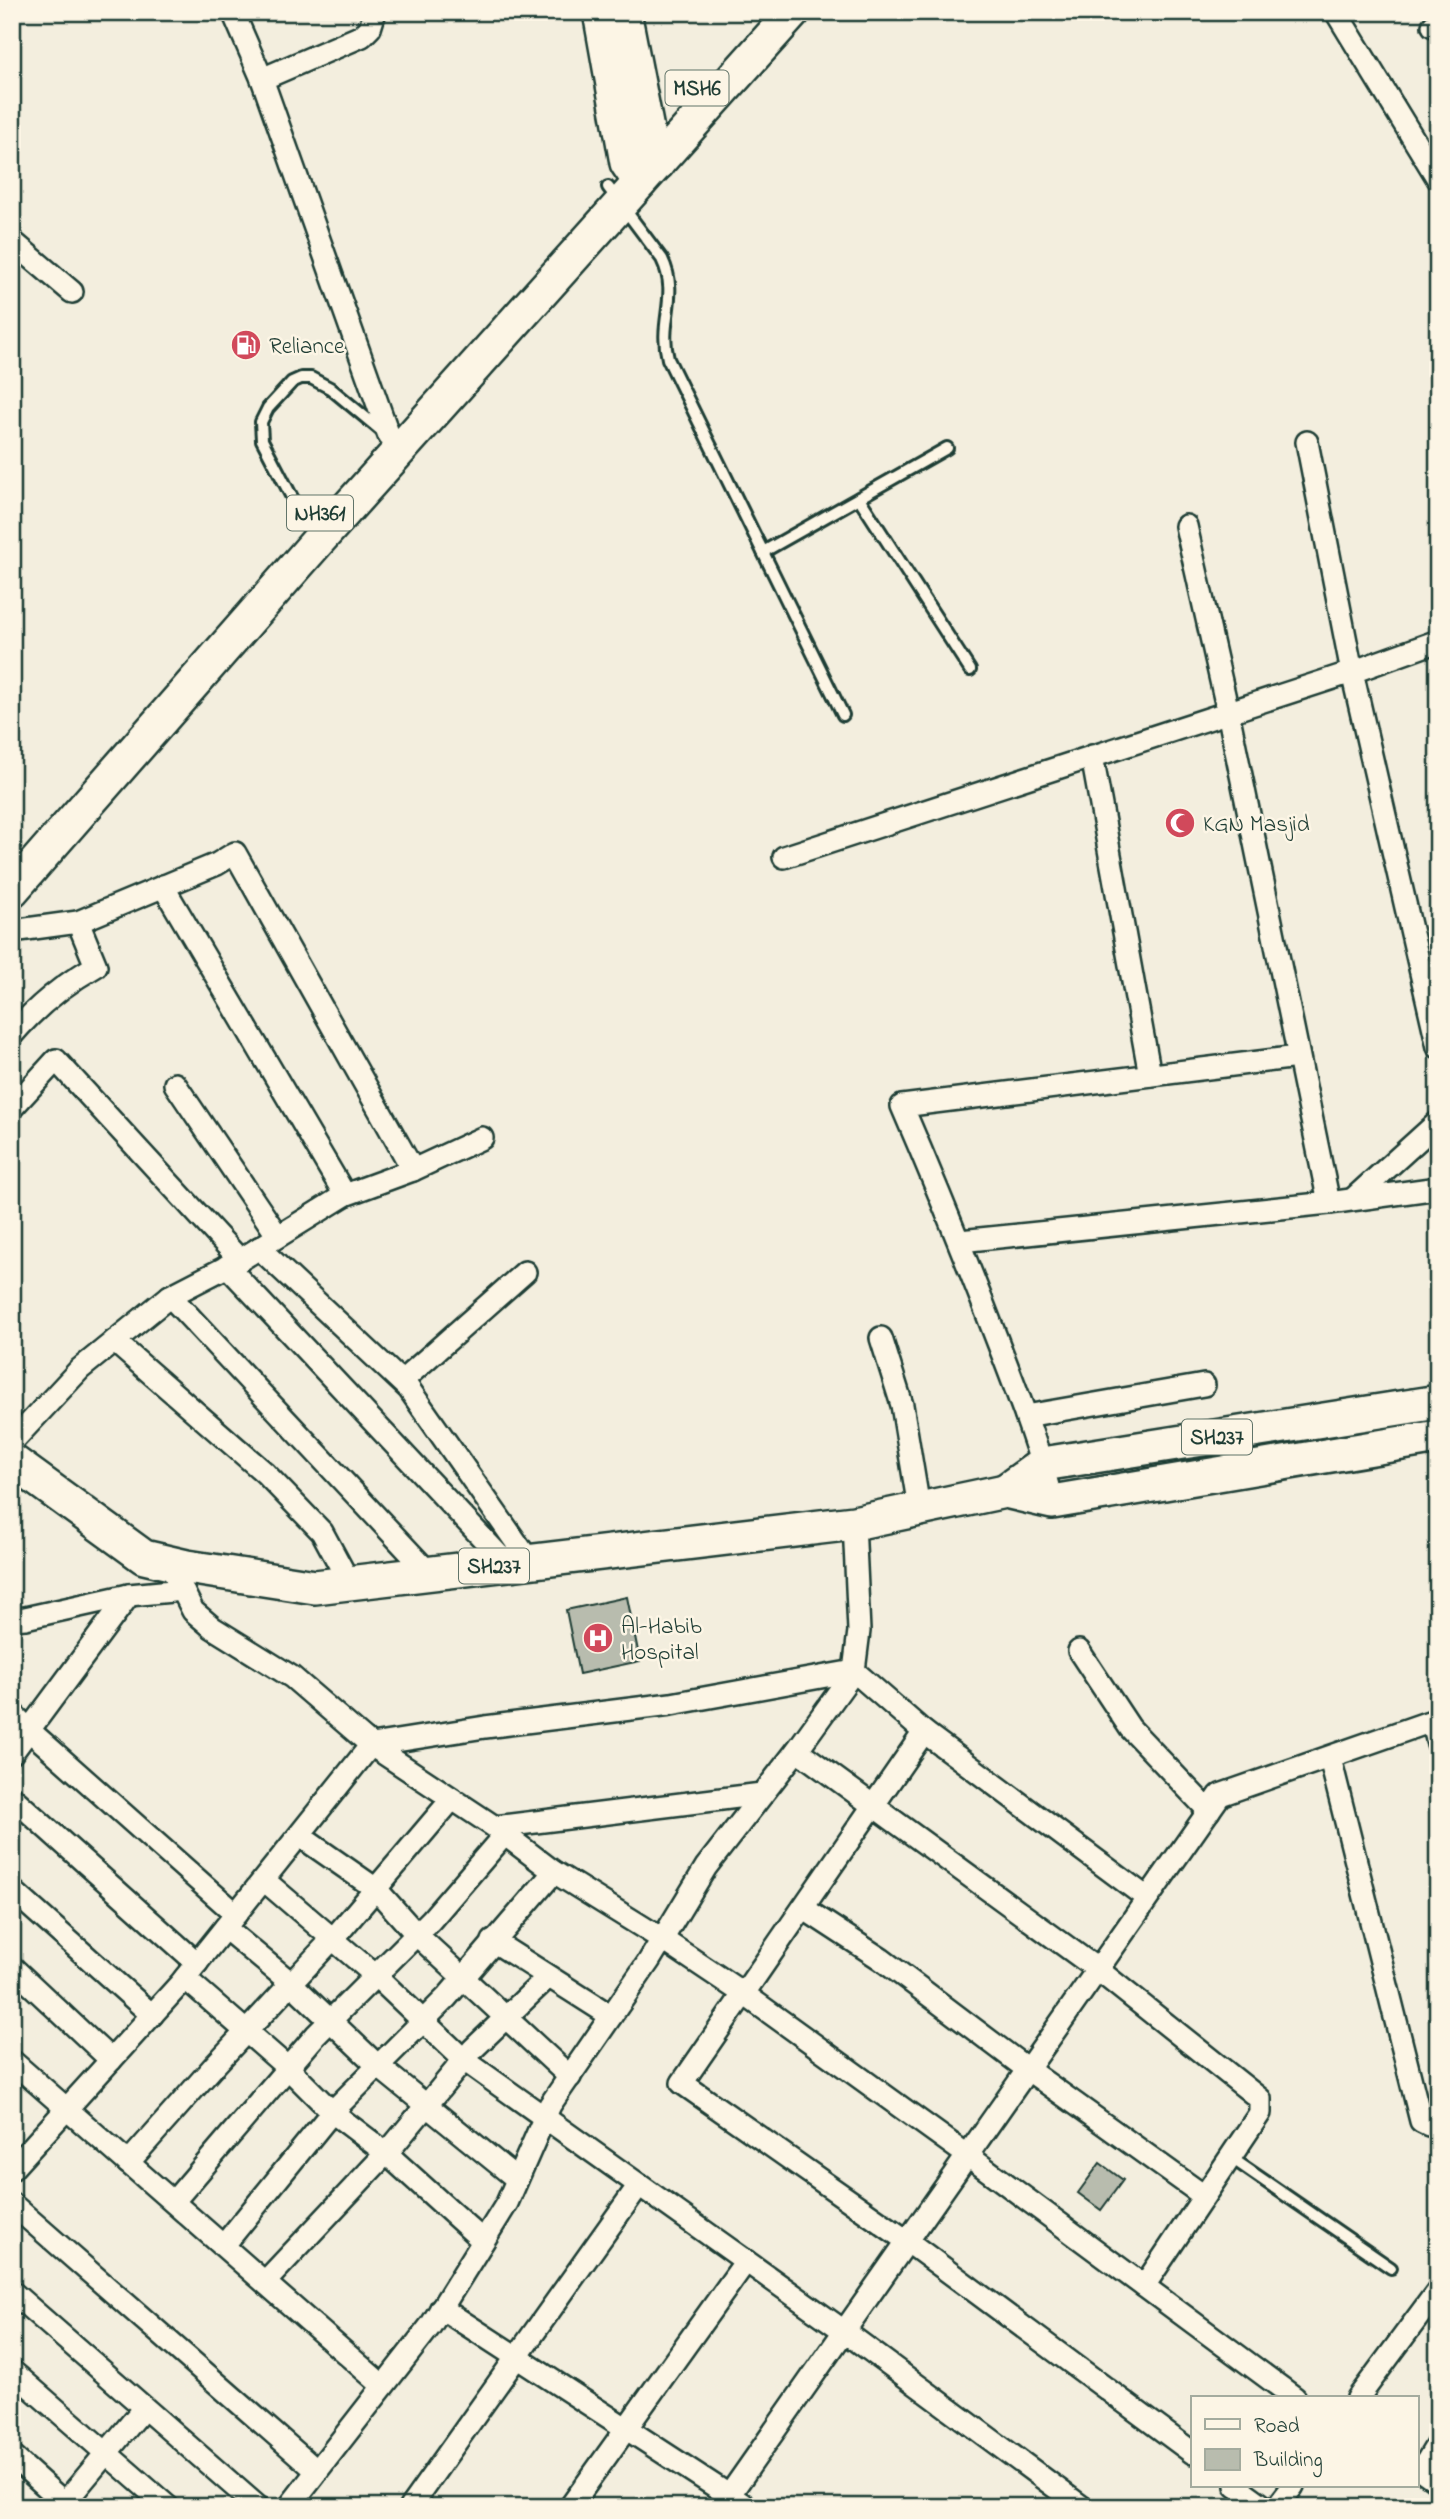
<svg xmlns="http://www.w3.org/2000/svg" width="1450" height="2519" font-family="'Indie Flower',sans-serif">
<rect width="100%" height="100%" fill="#f3eede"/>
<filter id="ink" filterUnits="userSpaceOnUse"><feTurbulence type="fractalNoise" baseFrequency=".0143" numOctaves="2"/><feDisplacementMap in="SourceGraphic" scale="14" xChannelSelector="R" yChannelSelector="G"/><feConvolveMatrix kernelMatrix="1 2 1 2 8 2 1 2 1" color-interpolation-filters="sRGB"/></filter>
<g filter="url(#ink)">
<g fill="#b8bcae" stroke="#1f3d34" stroke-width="2">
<path d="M627,1597L640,1661L579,1674L566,1610Z"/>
<path d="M1100,2163L1123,2180L1101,2210L1078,2193Z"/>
</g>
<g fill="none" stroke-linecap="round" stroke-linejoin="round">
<g stroke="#1f3d34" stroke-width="16">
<g id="service">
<path d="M608,187L662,259C680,296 658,321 668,359L843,715"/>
<path d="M859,498L970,670"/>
<path d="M307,526L262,440L261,422L268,408L292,382L301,378H311L330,388L383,432"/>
<path d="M763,552L947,448"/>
<path d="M1230,2157L1391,2268"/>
</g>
</g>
<g stroke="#1f3d34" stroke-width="26">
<g id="minor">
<path d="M233,12L262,79L389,436"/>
<path d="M1336,12L1438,179"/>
<path d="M1433,26L1438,22"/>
<path d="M262,79L362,36L370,28L375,12"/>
<path d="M12,241L72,292"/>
<path d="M1307,442L1352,672L1438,1047"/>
<path d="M1186,526L1228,712L1329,1203"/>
<path d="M1092,756L1150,1075"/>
<path d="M784,857L1352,672L1438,641"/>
<path d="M163,886L345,1195"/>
<path d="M12,931L78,922L217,864L235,853L413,1170"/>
<path d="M12,1035C36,1007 64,984 96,966L78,922"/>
<path d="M175,1084L277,1235"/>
<path d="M12,1108L56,1060L240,1260"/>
<path d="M1353,1199L1438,1122"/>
<path d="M960,1241L1329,1203L1438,1188"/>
<path d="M259,1248L409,1389L530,1562"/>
<path d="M227,1266L507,1564"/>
<path d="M170,1296L429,1573"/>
<path d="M881,1338L902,1405L919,1508"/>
<path d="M114,1341L265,1473L322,1532L349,1582"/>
<path d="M402,1381L525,1272"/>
<path d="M1026,1416L1204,1385"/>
<path d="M12,1442L80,1369L170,1296L240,1260L345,1195L413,1170L482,1138"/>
<path d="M1052,1502C1039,1448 1019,1397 999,1345C968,1264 936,1185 902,1106L1298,1057"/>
<path d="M169,1563L193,1611L213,1628L292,1677L371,1745L495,1827L554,1872L662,1939L744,1994L967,2155L1295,2398"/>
<path d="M12,1619L25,1618L129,1595L183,1590"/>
<path d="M1079,1651L1130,1728L1209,1811"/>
<path d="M12,1713L30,1731L236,1914"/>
<path d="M924,1732L682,2083L907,2241L1193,2453"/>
<path d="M797,1750L1097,1969L1260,2099V2113L1144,2286"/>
<path d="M12,1753L129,1595"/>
<path d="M1330,1758L1421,2121L1429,2125L1438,2123"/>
<path d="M12,1797L197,1963"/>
<path d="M495,1827L762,1794"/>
<path d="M300,1836L376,1889L417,1935L570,2077"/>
<path d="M264,1880L376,1976L464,2060L844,2331L1082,2507"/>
<path d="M12,1890L152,2015"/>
<path d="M803,1908L881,1959L1027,2069L1204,2196"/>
<path d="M225,1928L291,1983L378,2066L517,2179"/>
<path d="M493,1941L611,2016"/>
<path d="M12,1967L111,2060"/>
<path d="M185,1978L288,2068L332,2112L386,2153L483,2241"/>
<path d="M12,2061L383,2386"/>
<path d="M128,2163L214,2066L339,1932L452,1799"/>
<path d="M12,2169L180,1984L371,1745L485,1727L671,1704L854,1671L924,1732L1147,1898"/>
<path d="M174,2201L316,2035L431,1920L505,1834"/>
<path d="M12,2204L317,2471"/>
<path d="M224,2245L332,2112L447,1997L554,1872"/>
<path d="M265,2282L392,2147L473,2049L548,1977"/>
<path d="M12,2292L258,2507"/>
<path d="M441,2308L747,2507"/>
<path d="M12,2371L168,2507"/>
<path d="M1358,2398L1438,2290"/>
<path d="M1438,2443L1423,2468L1424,2472L1438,2482"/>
<path d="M12,2456L69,2507"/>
<path d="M1236,2486L1265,2507"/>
<path d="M61,2507L144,2408"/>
<path d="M289,2507L431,2325L507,2203L550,2105L649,1961L706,1867L797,1750L854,1671L859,1631L854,1523"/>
<path d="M410,2507L639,2185"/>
<path d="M570,2507L746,2261"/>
<path d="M721,2507L1220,1795L1432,1721L1438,1743"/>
<path d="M1277,2507L1293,2486"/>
</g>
</g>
<g stroke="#1f3d34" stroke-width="38">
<g id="primary">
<path d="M600,12L627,163L640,182"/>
<path d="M624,12L649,140L658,163"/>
<path d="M12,890L317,542L793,12"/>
<path d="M12,1461L144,1557L187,1567L315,1587L854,1523L1005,1491L1052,1502L1438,1437"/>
<path d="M1005,1491L1043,1464L1438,1402"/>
</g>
</g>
<use href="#service" stroke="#fcf5e5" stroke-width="10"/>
<use href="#minor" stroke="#fcf5e5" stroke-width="21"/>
<use href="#primary" stroke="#fcf5e5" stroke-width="33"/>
</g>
</g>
<defs>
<g id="fuel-disc" transform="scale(1.575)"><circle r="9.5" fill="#d1495b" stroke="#fcf5e5"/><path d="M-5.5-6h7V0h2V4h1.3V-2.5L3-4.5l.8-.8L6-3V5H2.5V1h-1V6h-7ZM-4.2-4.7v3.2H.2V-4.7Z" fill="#fff"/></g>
<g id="mosque-disc" transform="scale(1.575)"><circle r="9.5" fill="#d1495b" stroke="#fcf5e5"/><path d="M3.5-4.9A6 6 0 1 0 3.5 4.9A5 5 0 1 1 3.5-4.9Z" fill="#fff"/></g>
<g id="hospital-disc" transform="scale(1.575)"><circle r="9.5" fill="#d1495b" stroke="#fcf5e5"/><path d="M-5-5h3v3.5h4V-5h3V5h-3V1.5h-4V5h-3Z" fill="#fff"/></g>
</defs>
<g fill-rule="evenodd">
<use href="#fuel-disc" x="246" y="345"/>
<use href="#mosque-disc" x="1180" y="823"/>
<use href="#hospital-disc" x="598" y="1638"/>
</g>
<g text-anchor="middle" stroke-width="5" stroke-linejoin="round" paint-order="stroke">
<g fill="#fcf5e5" stroke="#617469" stroke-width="2">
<rect x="665.5" y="70.5" width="63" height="35" rx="5"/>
<rect x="287" y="495.5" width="66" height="35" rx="5"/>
<rect x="1182" y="1419.5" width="70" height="35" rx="5"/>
<rect x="459" y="1548.5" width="70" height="35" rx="5"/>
</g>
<g font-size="21" font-weight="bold" fill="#1f3d34">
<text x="697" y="95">MSH6</text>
<text x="320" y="520">NH361</text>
<text x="1217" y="1444">SH237</text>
<text x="494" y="1573">SH237</text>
</g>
<g font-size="23" fill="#1f3d34" stroke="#fcf5e5" text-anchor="start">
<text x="269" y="353">Reliance</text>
<text x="1203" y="831">KGN Masjid</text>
<text x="621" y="1633">Al-Habib<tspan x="621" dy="26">Hospital</tspan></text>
</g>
</g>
<rect width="1450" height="2519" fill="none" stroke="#fcf5e5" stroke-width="42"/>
<rect x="21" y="21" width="1408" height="2477" fill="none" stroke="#1f3d34" stroke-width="2.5" filter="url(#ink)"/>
<rect x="1191" y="2396" width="228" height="91" fill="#fcf5e5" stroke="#a4ab9e" stroke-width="2"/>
<rect x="1205" y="2419" width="35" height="10" fill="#fcf5e5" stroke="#a4ab9e" stroke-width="2"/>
<text x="1254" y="2432" font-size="21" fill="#1f3d34">Road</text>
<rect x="1205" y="2449" width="35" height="21" fill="#b8bcae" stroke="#a4ab9e" stroke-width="2"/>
<text x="1254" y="2466" font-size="21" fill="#1f3d34">Building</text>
</svg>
